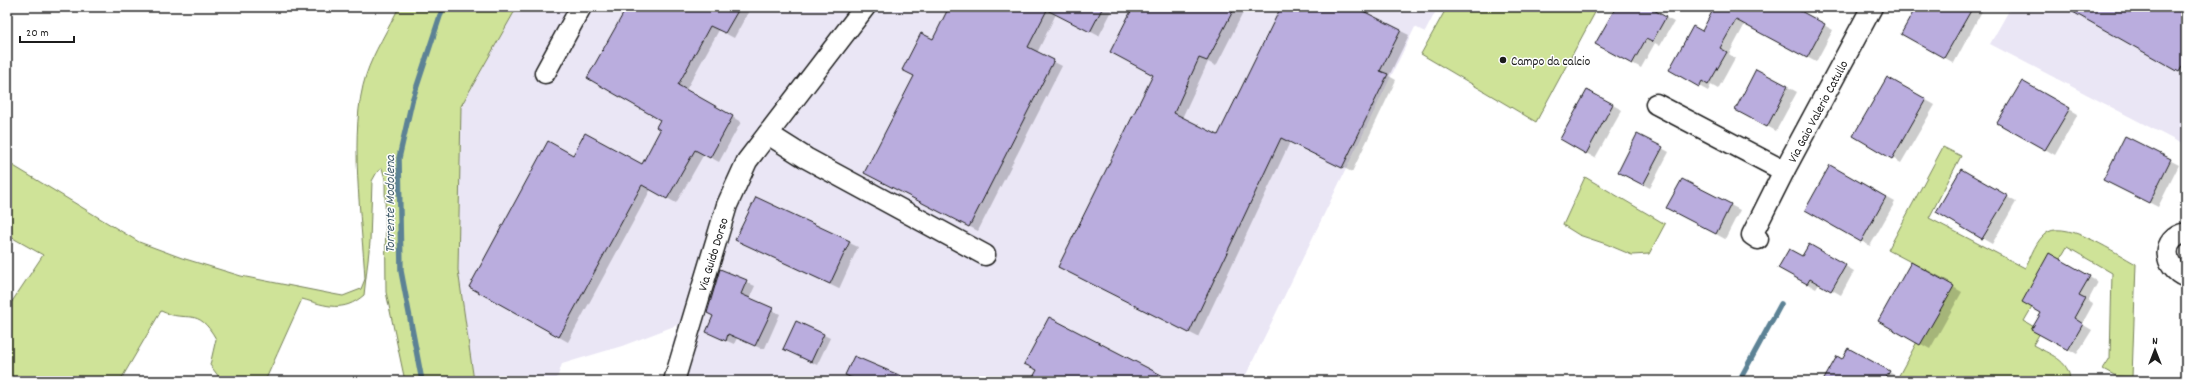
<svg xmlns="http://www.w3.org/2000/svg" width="2193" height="388" font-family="Dekko,sans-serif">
<rect width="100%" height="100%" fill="#fff"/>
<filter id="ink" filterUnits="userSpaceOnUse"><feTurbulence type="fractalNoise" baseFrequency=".025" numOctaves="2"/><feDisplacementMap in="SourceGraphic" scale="8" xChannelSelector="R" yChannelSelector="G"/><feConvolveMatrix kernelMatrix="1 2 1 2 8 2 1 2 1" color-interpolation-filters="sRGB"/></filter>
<g filter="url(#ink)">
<g fill="#eae6f5">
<path d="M517,7H1438L1425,32L1415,27L1243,381H664L677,325L622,346L562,364L556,381H474L458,270L461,106Z"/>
<path d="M2011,7H2186V146L1990,44Z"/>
</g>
<g fill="#cfe398" stroke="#76805a">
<path d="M399,7H517L461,106L458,270L474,381H405L386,292L385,179L382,168L377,172L372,181L370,242L364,295C343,313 327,306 302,299L265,381H216L219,377L210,365L216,339C197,305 188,324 161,311L120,381H7V309L43,255L9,236L7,239V162L139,242L182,258L241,276L332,294L343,296L361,289L365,279C362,220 348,130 366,75C373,53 389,28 399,7Z"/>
<path d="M1447,7H1598L1536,122L1421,54Z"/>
<path d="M1943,147L1961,156L1929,218L2025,268C2031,257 2036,239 2048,232C2069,221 2117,254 2136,264L2132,377L2116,376L2103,369L2110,358L2112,273L2067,247L2024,321L2041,331L2033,345C2049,354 2070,360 2070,381H1896L1949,282L1888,250Z"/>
<path d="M1585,177L1665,224L1649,254L1632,255L1606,244L1579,235L1563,225Z"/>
</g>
<g fill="#0003">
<path d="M628,7H751L734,38L719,30L686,90L741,122L719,162L704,154L676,203L651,189L568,342L470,287L573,157L642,165L662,129L661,120Z"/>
<path d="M950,7H1114L1099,36L1056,14L1037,53L1062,66L978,231L874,178L933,41Z"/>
<path d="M1134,7H1246L1216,66L1208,62L1182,118L1218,137L1282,7H1352L1409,35L1389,76L1396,80L1352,172L1290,142L1198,337L1059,267L1154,75Z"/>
<path d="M1617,7H1646L1674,22L1660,46L1655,43L1641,68L1597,43Z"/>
<path d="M1716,7H1790L1833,30L1816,62L1745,24L1729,54L1735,58L1718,89L1711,85L1708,91L1670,70L1703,32Z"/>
<path d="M1918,7H1975L1982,11L1954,63L1903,34Z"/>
<path d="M2085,7H2186V75L2091,21Z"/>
<path d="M1757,70L1797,92L1776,131L1745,114Z"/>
<path d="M1887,78L1935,105L1901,163L1855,136Z"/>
<path d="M2022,82L2078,114L2055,155L1999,122Z"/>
<path d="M1587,91L1622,110L1595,158L1561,139Z"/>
<path d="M1638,135L1669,152L1650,188L1625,175Z"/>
<path d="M2125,137L2179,165L2158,207L2113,184Z"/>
<path d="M1831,166L1895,202L1870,246L1806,210Z"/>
<path d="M1962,171L2016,202L1992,244L1937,212Z"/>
<path d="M1682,180L1740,210L1725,239L1676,212Z"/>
<path d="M756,198L858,247L839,289L737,240Z"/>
<path d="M1809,245L1854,271L1841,295L1820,283L1816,289L1779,267L1802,258Z"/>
<path d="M2050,255L2098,282L2088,301L2093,304L2082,324L2092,330L2077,354L2033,329L2042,312Z"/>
<path d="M1912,263L1962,292L1930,349L1879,321Z"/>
<path d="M720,270L755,286L749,299L780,314L765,348H760L737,338L734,344L707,332L714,316Z"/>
<path d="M797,322L830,338L817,365L790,352Z"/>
<path d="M1842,360L1889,372L1898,377L1896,381H1824Z"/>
</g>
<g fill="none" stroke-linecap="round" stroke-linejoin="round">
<g stroke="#5b8295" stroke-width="5.5">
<path d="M422,381L401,271L399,158L412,101L443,7"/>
<path d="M1739,381L1781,304"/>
</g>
</g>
<g fill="#baadde" stroke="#1c1c1c">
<path d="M627,7H740L725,33L710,26L678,85L733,116L710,158L695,150L667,199L642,185L559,337L469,287L548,141L573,155L585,133L642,164L660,130L656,127L660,120L587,78Z"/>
<path d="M949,7H1103L1090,32L1047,10L1028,47L1054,60L969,227L864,173L914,76L902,70L921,33L933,39Z"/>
<path d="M1133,7H1235L1207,61L1199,58L1174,113L1218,135L1281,7H1355L1401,30L1380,71L1388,74L1342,168L1281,138L1189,333L1058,267L1153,75L1110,52Z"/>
<path d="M1616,7H1649L1666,17L1652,42L1646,39L1632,64L1595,44Z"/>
<path d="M1712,7H1793L1825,24L1807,58L1736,20L1720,48L1727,52L1708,85L1702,81L1699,87L1669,70L1693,26L1702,31L1714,8Z"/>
<path d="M1916,7H1973L1944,58L1901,34Z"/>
<path d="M2064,7H2186V60L2179,72Z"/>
<path d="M1756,69L1788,86L1767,127L1735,110Z"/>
<path d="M1887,77L1926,99L1892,159L1853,136Z"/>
<path d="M2022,81L2070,108L2045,150L1997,123Z"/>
<path d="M1587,90L1613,104L1586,154L1560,139Z"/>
<path d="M1637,134L1663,147L1643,185L1618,172Z"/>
<path d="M2125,136L2171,159L2149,203L2103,180Z"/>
<path d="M1830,165L1886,197L1861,242L1805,210Z"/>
<path d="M1961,169L2008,196L1982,239L1936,212Z"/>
<path d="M1682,179L1731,204L1716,234L1666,208Z"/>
<path d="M756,197L850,241L830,284L735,240Z"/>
<path d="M1809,244L1846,265L1831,291L1810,279L1807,284L1778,268L1789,249L1802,256Z"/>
<path d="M2049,253L2090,276L2079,295L2085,298L2074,318L2083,324L2068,350L2031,330L2041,313L2022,302Z"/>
<path d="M1911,262L1954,286L1920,345L1878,321Z"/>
<path d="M720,269L747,280L741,294L773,308L755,346L728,334L726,341L706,332L713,316L707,313Z"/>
<path d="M1049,317L1173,381H1031L1037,370L1024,364Z"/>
<path d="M796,321L824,334L811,362L783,349Z"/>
<path d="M1848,348L1890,371L1884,381H1823L1837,356L1842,359Z"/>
<path d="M854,356L913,381H859L845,375Z"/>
</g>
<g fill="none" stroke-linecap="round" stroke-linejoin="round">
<g stroke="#1c1c1c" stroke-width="23">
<g id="minor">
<path d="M545,73L581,7"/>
<path d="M1656,104L1784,171L1872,7"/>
<path d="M768,134L806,158L985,255"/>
<path d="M2186,233C2160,238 2163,268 2186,277"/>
<path d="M1758,239L1752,235L1784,171"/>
<path d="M674,381L727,205L747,161L865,7"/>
</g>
</g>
<use href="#minor" stroke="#fff" stroke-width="20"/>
</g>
</g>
<circle fill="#1c1c1c" stroke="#fff" stroke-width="1.5" cx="1503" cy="60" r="4"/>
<g text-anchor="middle" stroke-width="3" stroke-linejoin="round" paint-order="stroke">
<g font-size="13" fill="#1c1c1c" stroke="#fff" text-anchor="start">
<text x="1511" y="65">Campo da calcio</text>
</g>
<g font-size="13" fill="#1c1c1c" stroke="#fff">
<text transform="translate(1817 111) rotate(-62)" y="5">Via Gaio Valerio Catullo</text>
<text transform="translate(712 254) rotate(-73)" y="5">Via Guido Dorso</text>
</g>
<g font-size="14" font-style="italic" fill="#46606d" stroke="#fff">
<text transform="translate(389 204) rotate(-90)" y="5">Torrente Modolena</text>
</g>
</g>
<rect width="2193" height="388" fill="none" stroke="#fff" stroke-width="24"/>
<rect x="12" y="12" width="2169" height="364" fill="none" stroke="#1c1c1c" stroke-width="1.5" filter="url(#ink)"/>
<g transform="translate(2155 350)" stroke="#ffffff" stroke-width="3" paint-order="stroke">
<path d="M0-3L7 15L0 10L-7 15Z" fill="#1c1c1c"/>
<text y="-6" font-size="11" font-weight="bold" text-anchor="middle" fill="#1c1c1c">N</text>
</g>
<path d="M20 36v6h54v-6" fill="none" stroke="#1c1c1c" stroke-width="2"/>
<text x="26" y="36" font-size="12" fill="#1c1c1c" stroke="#ffffff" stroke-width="3" paint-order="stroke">20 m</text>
</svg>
